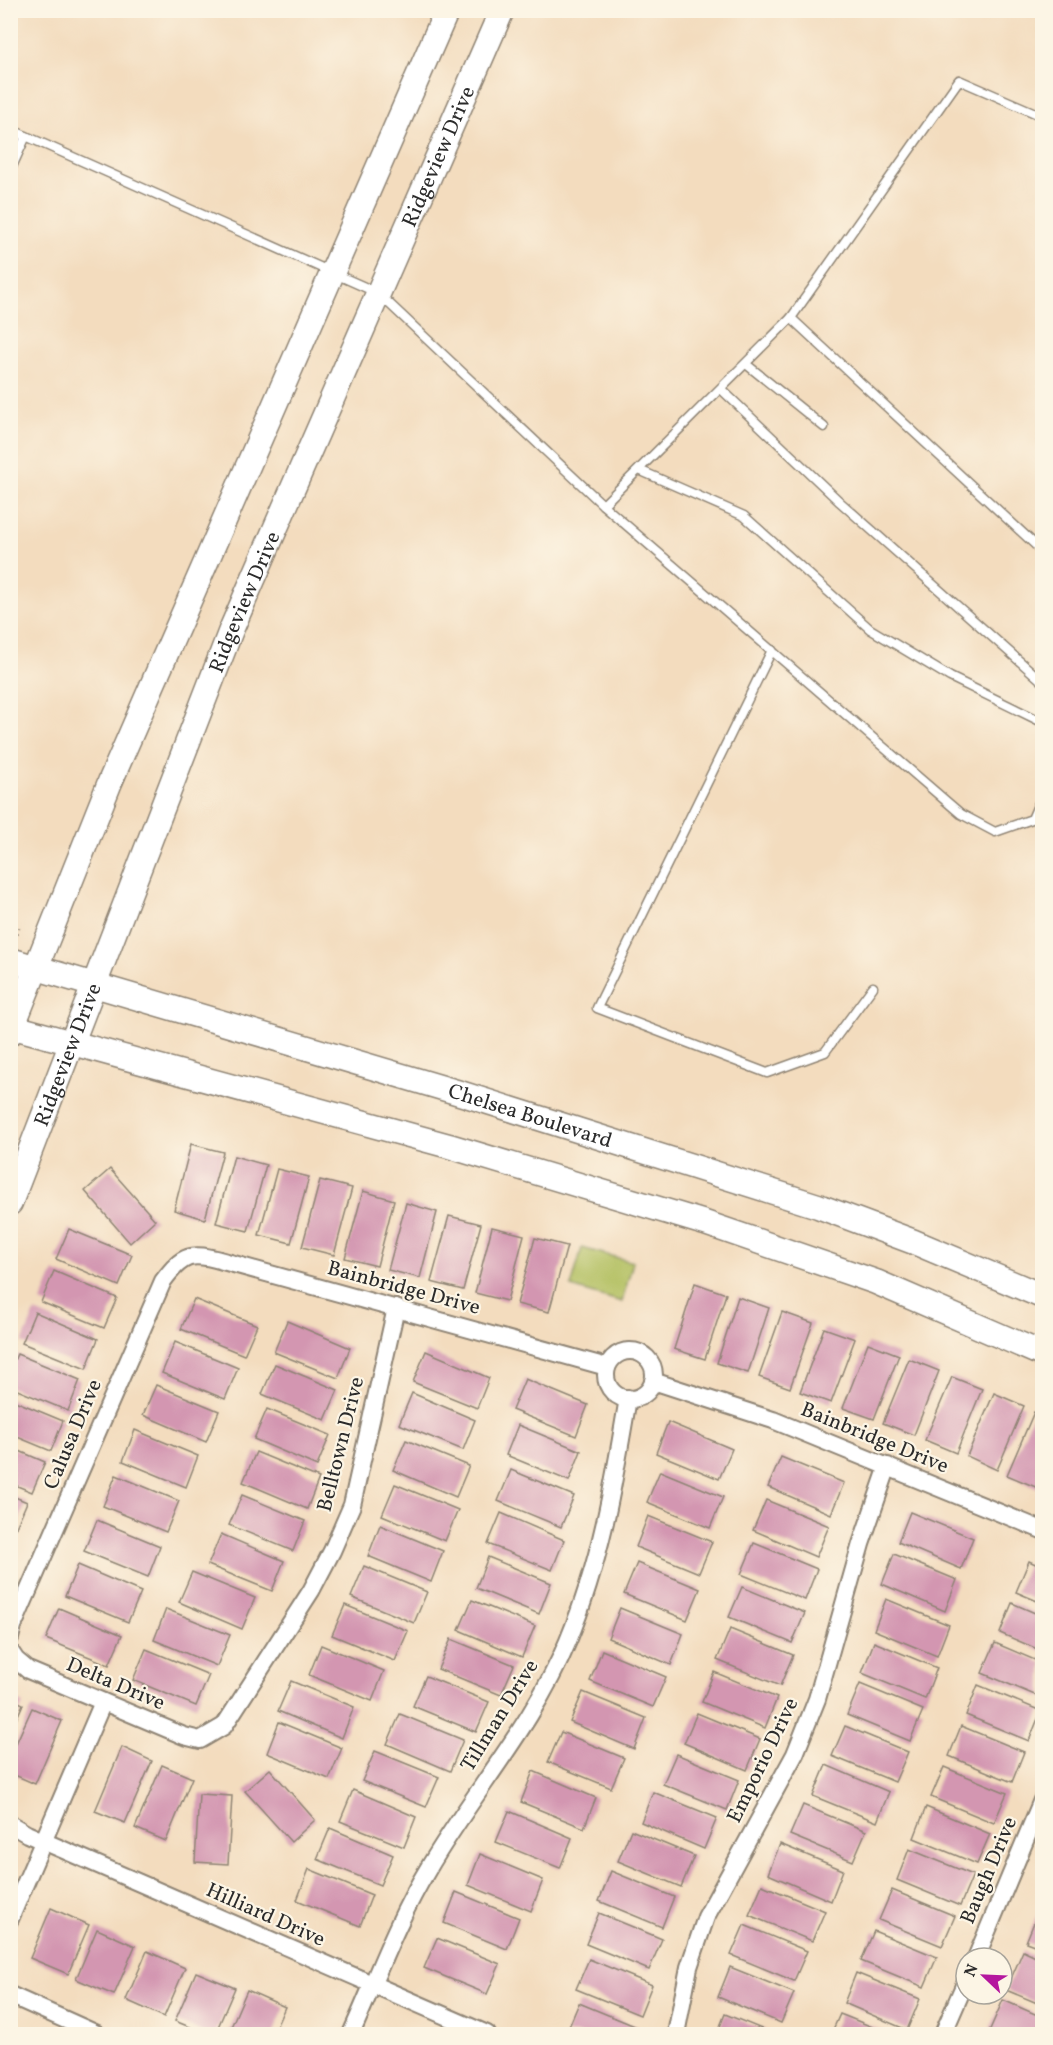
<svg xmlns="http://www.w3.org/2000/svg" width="1053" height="2045" font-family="Vollkorn,serif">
<rect width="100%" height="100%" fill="#fcf5e5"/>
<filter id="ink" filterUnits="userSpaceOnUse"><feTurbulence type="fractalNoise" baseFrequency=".0167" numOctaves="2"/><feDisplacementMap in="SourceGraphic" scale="12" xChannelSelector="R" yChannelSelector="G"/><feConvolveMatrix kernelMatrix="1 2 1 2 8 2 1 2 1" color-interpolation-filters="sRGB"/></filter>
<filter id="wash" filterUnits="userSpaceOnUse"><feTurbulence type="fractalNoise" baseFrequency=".008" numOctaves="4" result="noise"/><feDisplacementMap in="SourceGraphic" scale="24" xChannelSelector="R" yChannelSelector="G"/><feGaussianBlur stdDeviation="1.35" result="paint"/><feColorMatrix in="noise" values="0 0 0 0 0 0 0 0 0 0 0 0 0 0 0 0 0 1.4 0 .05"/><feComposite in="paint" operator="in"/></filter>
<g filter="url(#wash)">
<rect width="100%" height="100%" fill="#f3dcbe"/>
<path fill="#b3c062" stroke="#6f7646" stroke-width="1.5" d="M582,1248L633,1262L622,1302L571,1287Z"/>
<g id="blocks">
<g fill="#d396b1">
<path d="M191,1144L223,1152L205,1219L174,1210Z"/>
<path d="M234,1156L266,1165L248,1231L216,1223Z"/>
<path d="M110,1169L155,1220L130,1243L85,1191Z"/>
<path d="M277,1169L309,1177L291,1243L259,1235Z"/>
<path d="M320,1180L352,1188L334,1255L302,1247Z"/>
<path d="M363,1191L394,1200L377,1266L345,1258Z"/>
<path d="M406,1203L437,1212L420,1278L388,1270Z"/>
<path d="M449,1216L481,1224L463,1290L431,1282Z"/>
<path d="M492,1227L524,1235L507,1301L475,1293Z"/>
<path d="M69,1229L132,1255L119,1286L56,1259Z"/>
<path d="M535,1238L567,1246L549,1312L517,1304Z"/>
<path d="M54,1271L117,1298L104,1328L41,1302Z"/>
<path d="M695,1283L726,1294L705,1359L674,1349Z"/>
<path d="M738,1297L769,1308L748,1373L717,1363Z"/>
<path d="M194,1299L257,1325L244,1355L181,1329Z"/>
<path d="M35,1312L98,1339L86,1369L22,1343Z"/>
<path d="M782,1312L813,1323L790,1388L759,1377Z"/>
<path d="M287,1321L350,1348L338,1378L274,1352Z"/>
<path d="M824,1328L855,1339L831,1403L800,1392Z"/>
<path d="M175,1342L238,1368L225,1399L162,1373Z"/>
<path d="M868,1343L899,1355L874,1419L843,1408Z"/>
<path d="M426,1351L489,1378L477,1408L413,1382Z"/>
<path d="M17,1354L80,1380L68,1411L10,1387V1370Z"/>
<path d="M909,1359L939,1371L914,1435L883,1423Z"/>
<path d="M275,1364L338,1390L325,1420L262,1394Z"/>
<path d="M952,1377L982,1389L956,1453L925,1440Z"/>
<path d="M525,1379L588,1405L576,1436L512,1410Z"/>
<path d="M156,1385L219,1411L206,1442L143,1415Z"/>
<path d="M412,1393L475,1420L463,1450L399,1424Z"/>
<path d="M994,1393L1024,1406L997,1470L967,1456Z"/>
<path d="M10,1399L63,1421L51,1451L10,1434Z"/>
<path d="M267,1409L330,1435L317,1466L254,1439Z"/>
<path d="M1034,1412L1042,1415V1476L1038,1488L1007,1475Z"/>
<path d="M668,1422L732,1449L719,1479L656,1453Z"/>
<path d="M518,1425L581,1451L569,1481L506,1455Z"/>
<path d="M135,1430L198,1456L186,1487L123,1461Z"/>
<path d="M406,1440L469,1466L456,1497L393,1470Z"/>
<path d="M10,1447L45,1462L32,1492L10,1483Z"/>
<path d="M256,1452L319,1478L307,1509L243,1482Z"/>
<path d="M781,1457L844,1483L831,1514L768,1487Z"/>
<path d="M511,1470L574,1496L561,1527L498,1501Z"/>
<path d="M660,1471L723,1497L710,1528L647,1502Z"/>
<path d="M116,1475L179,1501L166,1532L103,1506Z"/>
<path d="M395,1484L458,1510L445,1541L382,1515Z"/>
<path d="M10,1495L27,1502L14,1532L10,1531Z"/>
<path d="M242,1495L305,1521L293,1551L229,1525Z"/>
<path d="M766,1500L829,1526L816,1557L753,1530Z"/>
<path d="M910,1512L973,1538L961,1569L898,1542Z"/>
<path d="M501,1513L564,1540L552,1570L488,1544Z"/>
<path d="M648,1516L712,1542L699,1573L636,1547Z"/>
<path d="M97,1520L160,1546L148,1577L84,1551Z"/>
<path d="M380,1525L443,1551L431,1582L368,1556Z"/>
<path d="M221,1534L284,1561L272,1591L208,1565Z"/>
<path d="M754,1543L817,1569L805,1600L741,1574Z"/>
<path d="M894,1554L957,1580L945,1611L882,1584Z"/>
<path d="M488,1557L551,1583L539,1614L476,1588Z"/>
<path d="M1029,1561L1042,1567V1603L1016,1592Z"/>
<path d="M637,1563L700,1589L687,1620L624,1594Z"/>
<path d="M78,1565L141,1592L128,1622L65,1596Z"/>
<path d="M364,1566L427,1592L414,1623L351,1597Z"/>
<path d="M192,1572L255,1598L242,1629L179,1602Z"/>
<path d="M742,1587L805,1613L792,1643L729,1617Z"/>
<path d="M886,1599L949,1625L937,1656L874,1630Z"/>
<path d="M472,1600L535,1626L522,1657L459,1630Z"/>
<path d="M1012,1603L1042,1616V1651L1000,1633Z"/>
<path d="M345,1605L408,1631L395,1661L332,1635Z"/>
<path d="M59,1608L122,1635L109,1665L46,1639Z"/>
<path d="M620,1608L683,1634L671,1665L608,1638Z"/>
<path d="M166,1609L230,1635L217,1666L154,1640Z"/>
<path d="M730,1629L793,1655L780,1686L717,1660Z"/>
<path d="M451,1639L514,1665L501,1695L438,1669Z"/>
<path d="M874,1642L937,1668L925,1699L862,1673Z"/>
<path d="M995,1643L1042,1663V1698L982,1673Z"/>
<path d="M321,1645L384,1671L372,1701L309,1675Z"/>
<path d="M146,1649L209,1675L196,1706L133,1680Z"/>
<path d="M602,1650L666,1677L653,1707L590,1681Z"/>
<path d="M714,1672L777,1698L765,1728L702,1702Z"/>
<path d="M426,1676L489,1702L476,1732L413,1706Z"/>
<path d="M291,1681L354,1707L342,1738L278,1711Z"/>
<path d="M860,1684L923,1710L910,1741L847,1715Z"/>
<path d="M978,1685L1041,1711L1029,1741L966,1715Z"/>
<path d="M583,1692L646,1718L634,1749L570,1722Z"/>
<path d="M10,1698L23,1704L10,1733Z"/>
<path d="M32,1708L62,1721L35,1784L10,1773V1757Z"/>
<path d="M697,1713L760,1739L747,1770L684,1743Z"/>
<path d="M400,1714L463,1740L450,1771L387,1744Z"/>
<path d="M279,1722L342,1748L329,1779L267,1753Z"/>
<path d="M845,1726L908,1752L895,1782L832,1756Z"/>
<path d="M961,1726L1024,1752L1012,1782L949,1756Z"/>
<path d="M561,1732L624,1758L611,1788L548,1762Z"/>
<path d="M122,1747L152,1761L125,1823L95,1811Z"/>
<path d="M375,1751L439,1777L426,1807L362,1781Z"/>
<path d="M676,1754L739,1780L727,1810L663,1784Z"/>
<path d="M162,1765L192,1778L166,1841L135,1828Z"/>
<path d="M826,1765L889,1792L877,1822L813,1796Z"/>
<path d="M944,1767L1007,1793L994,1823L931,1797Z"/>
<path d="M270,1769L315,1820L291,1842L245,1791Z"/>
<path d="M533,1771L596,1798L584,1828L521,1802Z"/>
<path d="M353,1790L416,1817L404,1847L340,1821Z"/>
<path d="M653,1792L717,1818L704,1849L641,1822Z"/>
<path d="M199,1794L232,1796L228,1864L195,1862Z"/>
<path d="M803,1805L866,1831L853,1861L790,1835Z"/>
<path d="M926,1807L990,1834L977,1864L914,1838Z"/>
<path d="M509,1811L572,1838L560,1868L496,1842Z"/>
<path d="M330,1828L393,1855L380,1885L317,1859Z"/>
<path d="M631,1830L694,1856L681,1887L618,1861Z"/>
<path d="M780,1844L843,1870L831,1901L768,1874Z"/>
<path d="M909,1849L973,1875L960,1906L897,1880Z"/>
<path d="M480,1854L543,1880L531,1911L468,1885Z"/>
<path d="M309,1869L372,1895L360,1926L297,1900Z"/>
<path d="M611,1871L674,1897L662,1927L599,1901Z"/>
<path d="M762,1885L825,1911L812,1941L749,1915Z"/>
<path d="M892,1890L955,1916L942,1946L879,1920Z"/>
<path d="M456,1892L519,1918L507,1949L444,1923Z"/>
<path d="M1042,1903V1948L1026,1942Z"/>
<path d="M51,1908L89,1925L68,1974L30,1958Z"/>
<path d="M599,1913L662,1939L649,1970L586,1944Z"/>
<path d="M744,1925L807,1951L794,1981L731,1955Z"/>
<path d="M97,1929L135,1946L114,1995L76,1979Z"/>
<path d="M874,1931L937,1957L924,1987L861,1961Z"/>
<path d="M437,1938L500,1964L487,1994L424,1968Z"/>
<path d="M147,1951L185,1968L164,2017L126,2000Z"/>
<path d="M1023,1951L1042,1960V2005L1006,1990Z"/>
<path d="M589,1959L652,1985L640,2015L576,1989Z"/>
<path d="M730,1967L794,1993L781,2023L718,1997Z"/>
<path d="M196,1972L235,1988L215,2034H207L175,2021Z"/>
<path d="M856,1973L920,1999L907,2030L844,2003Z"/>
<path d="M247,1990L285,2007L273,2034H228Z"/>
<path d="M1003,2000L1042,2017V2034H988Z"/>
<path d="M579,2003L642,2029L640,2034H566Z"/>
<path d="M725,2014L774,2034H717Z"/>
<path d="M840,2014L890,2034H831Z"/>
</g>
</g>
</g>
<g filter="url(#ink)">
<use href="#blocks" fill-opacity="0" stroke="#8f8474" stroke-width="1.5"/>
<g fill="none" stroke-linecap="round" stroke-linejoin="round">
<g stroke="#8f8474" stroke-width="11">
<g id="service">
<path d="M10,129L378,293L603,505L961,814L995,832L1032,819L1042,796"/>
<path d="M10,171L26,136"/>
<path d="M791,318L959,80L1042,116"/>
<path d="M746,364L824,427"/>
<path d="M721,389L840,502L1042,681"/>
<path d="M639,470L744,516L870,629L950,677L1042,722"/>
<path d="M603,505L791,318L1042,551"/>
<path d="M772,650L597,1008L767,1073L825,1052L873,987"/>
</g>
</g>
<g stroke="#8f8474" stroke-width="20">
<g id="minor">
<circle cx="630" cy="1375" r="24"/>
<path d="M653,1381L773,1420L1042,1530"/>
<path d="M10,1638L13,1626L163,1281C183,1254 191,1252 223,1261L607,1367"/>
<path d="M10,1651L16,1660L28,1670L184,1736L200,1740L224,1726L311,1591L332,1551L352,1505L396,1308"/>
<path d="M10,1824L27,1834L487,2034"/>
<path d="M10,1919L103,1702"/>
<path d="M976,1958L1042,1800"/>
<path d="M10,1995L97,2034"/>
<path d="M351,2034C376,1979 396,1922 428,1869C473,1792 534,1724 568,1641C601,1562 614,1482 628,1398"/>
<path d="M676,2034L689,1967L706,1917L795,1754L817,1699L861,1544L888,1466"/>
<path d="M943,2034L966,1981"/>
</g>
</g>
<g stroke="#8f8474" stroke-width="27">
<g id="secondary">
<path id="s1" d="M10,960L463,1094L818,1206L914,1242L1042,1296"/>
<path d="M10,1026L449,1146L705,1223L876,1282L1042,1354"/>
<path d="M10,1033L110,782L447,10"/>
<path id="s2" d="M10,1203L231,630L502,10"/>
</g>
</g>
<path stroke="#8f8474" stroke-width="3" stroke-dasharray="1.5 4.5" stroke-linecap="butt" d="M14,940L19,928"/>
<use href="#service" stroke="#fff" stroke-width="8"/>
<use href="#minor" stroke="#fff" stroke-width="16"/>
<use href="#secondary" stroke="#fff" stroke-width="24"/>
</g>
</g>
<g text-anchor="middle" stroke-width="4.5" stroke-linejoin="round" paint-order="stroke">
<g font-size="21" fill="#2b2b2b" stroke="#fcf5e5">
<text dy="7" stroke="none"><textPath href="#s2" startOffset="1131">Ridgeview Drive</textPath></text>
<text dy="7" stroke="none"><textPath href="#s2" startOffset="645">Ridgeview Drive</textPath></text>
<text dy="7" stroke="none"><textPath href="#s2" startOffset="159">Ridgeview Drive</textPath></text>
<text dy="7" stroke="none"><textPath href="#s1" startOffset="543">Chelsea Boulevard</textPath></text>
<text transform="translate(404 1287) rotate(15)" y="7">Bainbridge Drive</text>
<text transform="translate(72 1434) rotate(-67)" y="7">Calusa Drive</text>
<text transform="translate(875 1437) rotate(22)" y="7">Bainbridge Drive</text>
<text transform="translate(340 1444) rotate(-76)" y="7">Belltown Drive</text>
<text transform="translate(116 1683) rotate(23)" y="7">Delta Drive</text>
<text transform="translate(499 1715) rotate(-58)" y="7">Tillman Drive</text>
<text transform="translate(762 1760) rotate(-64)" y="7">Emporio Drive</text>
<text transform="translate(988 1870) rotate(-67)" y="7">Baugh Drive</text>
<text transform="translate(266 1914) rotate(24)" y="7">Hilliard Drive</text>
</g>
</g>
<rect width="1053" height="2045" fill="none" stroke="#fcf5e5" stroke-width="36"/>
<g transform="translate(984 1976) rotate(293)"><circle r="28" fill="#fcf5e5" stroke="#a8a49b" stroke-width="1.5"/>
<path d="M0-4.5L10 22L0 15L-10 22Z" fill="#b5179e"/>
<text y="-9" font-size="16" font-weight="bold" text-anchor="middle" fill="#2b2b2b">N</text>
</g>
</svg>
